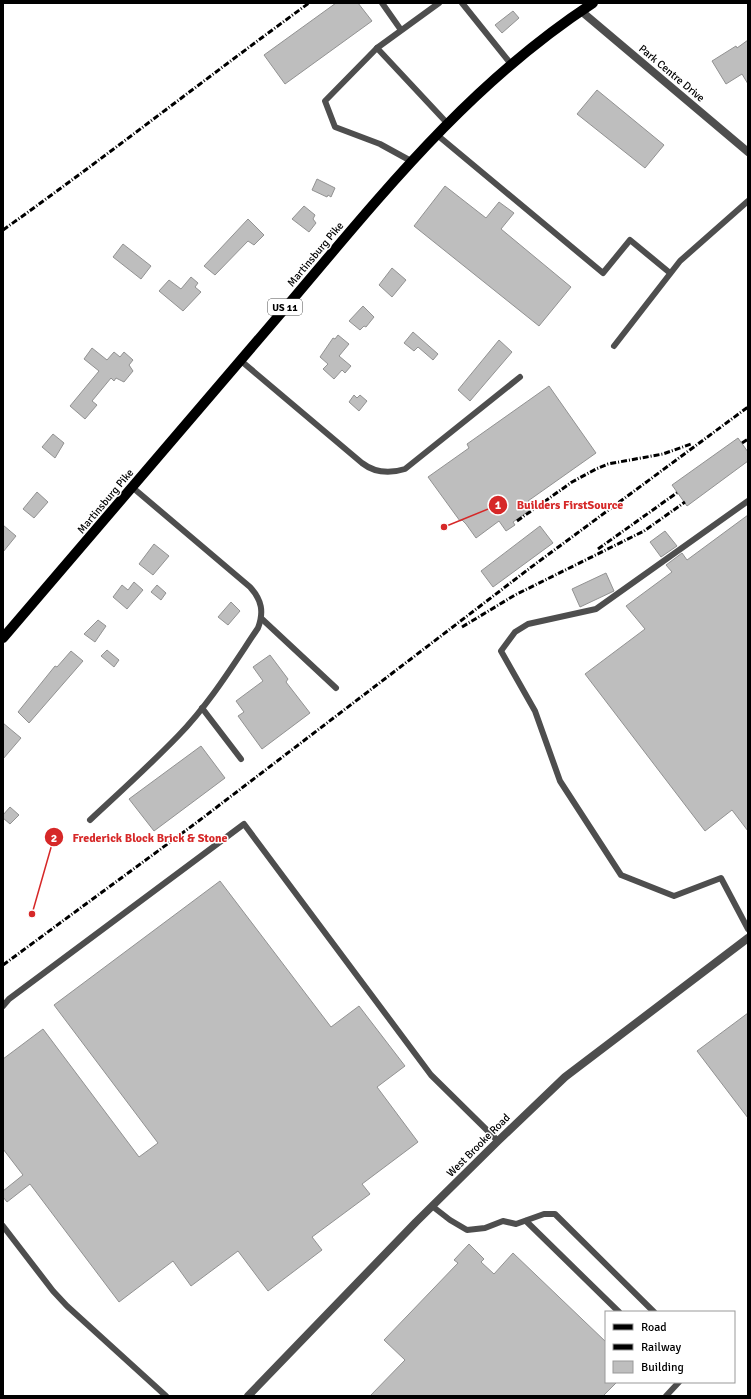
<svg xmlns="http://www.w3.org/2000/svg" width="751" height="1399" font-family="Signika,sans-serif">
<rect width="100%" height="100%" fill="#fff"/>
<g fill="#bebebe" stroke="#929292">
<path d="M336,3H358L372,21L285,84L264,55Z"/>
<path d="M513,11L519,18L502,33L495,25Z"/>
<path d="M748,40V84L742,74L726,84L712,61L736,46L737,48Z"/>
<path d="M597,90L664,145L645,168L577,114Z"/>
<path d="M317,179L335,188L331,197L328,195L327,197L312,190Z"/>
<path d="M445,186L486,218L499,202L514,213L501,229L571,287L539,326L414,226Z"/>
<path d="M304,206L315,215L313,219L316,223L309,232L292,219Z"/>
<path d="M248,219L264,235L254,245L248,241L215,275L204,266Z"/>
<path d="M123,244L151,266L141,279L113,257Z"/>
<path d="M392,268L406,280L392,297L379,285Z"/>
<path d="M191,277L198,283L195,287L201,292L183,311L159,291L169,280L181,289Z"/>
<path d="M363,306L374,317L366,327L364,326L360,330L349,321Z"/>
<path d="M413,332L438,354L433,360L418,347L414,351L404,343Z"/>
<path d="M338,335L349,344L339,356L351,366L345,373L342,370L334,379L323,369L328,364L320,357L333,338L335,339Z"/>
<path d="M499,340L512,352L470,401L458,390Z"/>
<path d="M92,348L107,360L114,352L120,357L124,352L133,360L129,365L133,371L124,382L116,378L114,381L111,378L92,401L97,405L85,419L70,406L99,371L84,359Z"/>
<path d="M549,386L596,453L528,501L533,508L513,522L515,525L506,531L499,521L476,538L466,524L462,520L460,521L428,477L469,448L467,444Z"/>
<path d="M354,395L357,398L360,395L367,401L359,411L349,402Z"/>
<path d="M53,434L64,443L55,458L42,447Z"/>
<path d="M738,438L748,452V461L687,506L672,485Z"/>
<path d="M37,492L48,502L34,518L23,509Z"/>
<path d="M748,515V831L732,810L705,831L585,674L645,629L626,606L672,572L666,565L682,553L687,560Z"/>
<path d="M3,525L16,536L3,552Z"/>
<path d="M540,526L553,543L493,587L481,571Z"/>
<path d="M665,531L677,546L661,557L650,542Z"/>
<path d="M154,544L169,556L153,575L139,564Z"/>
<path d="M606,573L614,591L580,607L572,589Z"/>
<path d="M134,582L143,590L127,609L113,597L122,585L128,590Z"/>
<path d="M157,585L166,593L161,600L151,592Z"/>
<path d="M231,602L240,611L228,625L218,617Z"/>
<path d="M98,620L106,626L95,642L84,634Z"/>
<path d="M107,650L119,660L114,667L101,656Z"/>
<path d="M71,651L83,661L29,723L18,712L55,666L57,667Z"/>
<path d="M270,655L288,679L286,682L310,713L262,749L238,716L244,712L236,701L263,681L253,667Z"/>
<path d="M3,723L21,738L3,759Z"/>
<path d="M201,746L225,778L154,831L129,799Z"/>
<path d="M10,807L19,815L10,824L3,818V815Z"/>
<path d="M220,881L331,1027L359,1006L405,1066L377,1087L418,1142L362,1184L370,1194L312,1237L322,1250L268,1291L238,1251L191,1286L173,1261L119,1302L30,1184L7,1202L3,1197V1191L23,1175L3,1149V1059L43,1029L139,1157L158,1143L54,1005Z"/>
<path d="M748,1013V1118L697,1051Z"/>
<path d="M469,1244L484,1259L481,1262L494,1274L513,1253L606,1342V1382H617L603,1396H370L405,1360L384,1340L458,1263L454,1260Z"/>
</g>
<g fill="none" stroke-linecap="round" stroke-linejoin="round">
<g stroke="#4e4e4e" stroke-width="6">
<path d="M382,3L401,30"/>
<path d="M462,3L511,64"/>
<path d="M377,48L447,123"/>
<path d="M436,134L603,273L630,240L670,273"/>
<path d="M411,161L380,144L335,127L325,101L377,48L439,3"/>
<path d="M614,346L680,261L748,201"/>
<path d="M240,360L362,463C375,473 389,474 405,469L520,377"/>
<path d="M748,501L596,609L528,624L515,632L501,651L535,711L560,781L621,875L674,896L721,878L748,929"/>
<path d="M262,619L336,688"/>
<path d="M202,708L241,759"/>
<path d="M90,820C120,792 150,765 178,736C210,703 233,665 258,628C264,612 262,600 250,587L132,487"/>
<path d="M3,1006L9,999L244,824L431,1075L498,1141"/>
<path d="M432,1206L450,1220L467,1230L485,1228L503,1221L516,1224L544,1214H555L654,1312"/>
<path d="M526,1221L619,1312"/>
<path d="M3,1226L53,1291L67,1306L166,1396"/>
<path d="M666,1396L679,1382"/>
</g>
<g stroke="#4e4e4e" stroke-width="8">
<path d="M581,11L748,152"/>
<path d="M248,1396L416,1222L498,1141L565,1077L748,938"/>
</g>
<path stroke="#000" stroke-width="10" d="M3,638C98,527 192,417 287,306C382,194 469,84 593,3"/>
<g stroke="#000" stroke-width="3" stroke-dasharray="6 2 1 2" stroke-linecap="butt">
<path d="M3,230C107,156 206,78 309,3"/>
<path d="M742,443L748,439"/>
<path d="M517,521L572,482L596,469L608,464L663,454L691,444"/>
<path d="M598,549L678,492"/>
<path d="M462,627L515,595L644,531L685,502"/>
<path d="M3,965L196,823L530,568L748,407"/>
</g>
</g>
<g text-anchor="middle" stroke-width="3" stroke-linejoin="round" paint-order="stroke">
<rect fill="#fff" stroke="#4c4c4c" stroke-width="1" x="268" y="299" width="34" height="16" rx="3"/>
<g font-size="10" font-weight="bold" fill="#000">
<text x="285" y="311">US 11</text>
</g>
<g font-size="11" fill="#000" stroke="#fff">
<text transform="translate(672 73) rotate(40)" y="4">Park Centre Drive</text>
<text transform="translate(315 254) rotate(-50)" y="4">Martinsburg Pike</text>
<text transform="translate(105 501) rotate(-50)" y="4">Martinsburg Pike</text>
<text transform="translate(478 1145) rotate(-45)" y="4">West Brooke Road</text>
</g>
</g>
<path fill="none" stroke="#d62828" stroke-width="1.5" d="M444 527L498 505M32 914L54 837"/>
<g fill="#d62828" stroke="#fff" stroke-width="1.5">
<circle cx="444" cy="527" r="4"/>
<circle cx="32" cy="914" r="4"/>
<circle cx="498" cy="505" r="10"/>
<circle cx="54" cy="837" r="10"/>
</g>
<g font-size="12" text-anchor="middle" font-weight="bold" fill="#fff">
<text x="498" y="509">1</text>
<text x="54" y="842">2</text>
</g>
<g font-size="12" text-anchor="middle" font-weight="bold" fill="#d62828" stroke="#fff" stroke-width="3" stroke-linejoin="round" paint-order="stroke">
<text x="570" y="509">Builders FirstSource</text>
<text x="150" y="842">Frederick Block Brick &amp; Stone</text>
</g>
<rect width="751" height="1399" fill="none" stroke="#000000" stroke-width="8"/>
<rect x="605" y="1311" width="130" height="72" fill="#ffffff" stroke="#999999"/>
<rect x="613" y="1324" width="20" height="6" fill="#000000" stroke="#999999"/>
<text x="641" y="1331" font-size="12" fill="#000000">Road</text>
<rect x="613" y="1344" width="20" height="6" fill="#000000" stroke="#999999"/>
<text x="641" y="1351" font-size="12" fill="#000000">Railway</text>
<rect x="613" y="1361" width="20" height="12" fill="#bebebe" stroke="#999999"/>
<text x="641" y="1371" font-size="12" fill="#000000">Building</text>
</svg>
